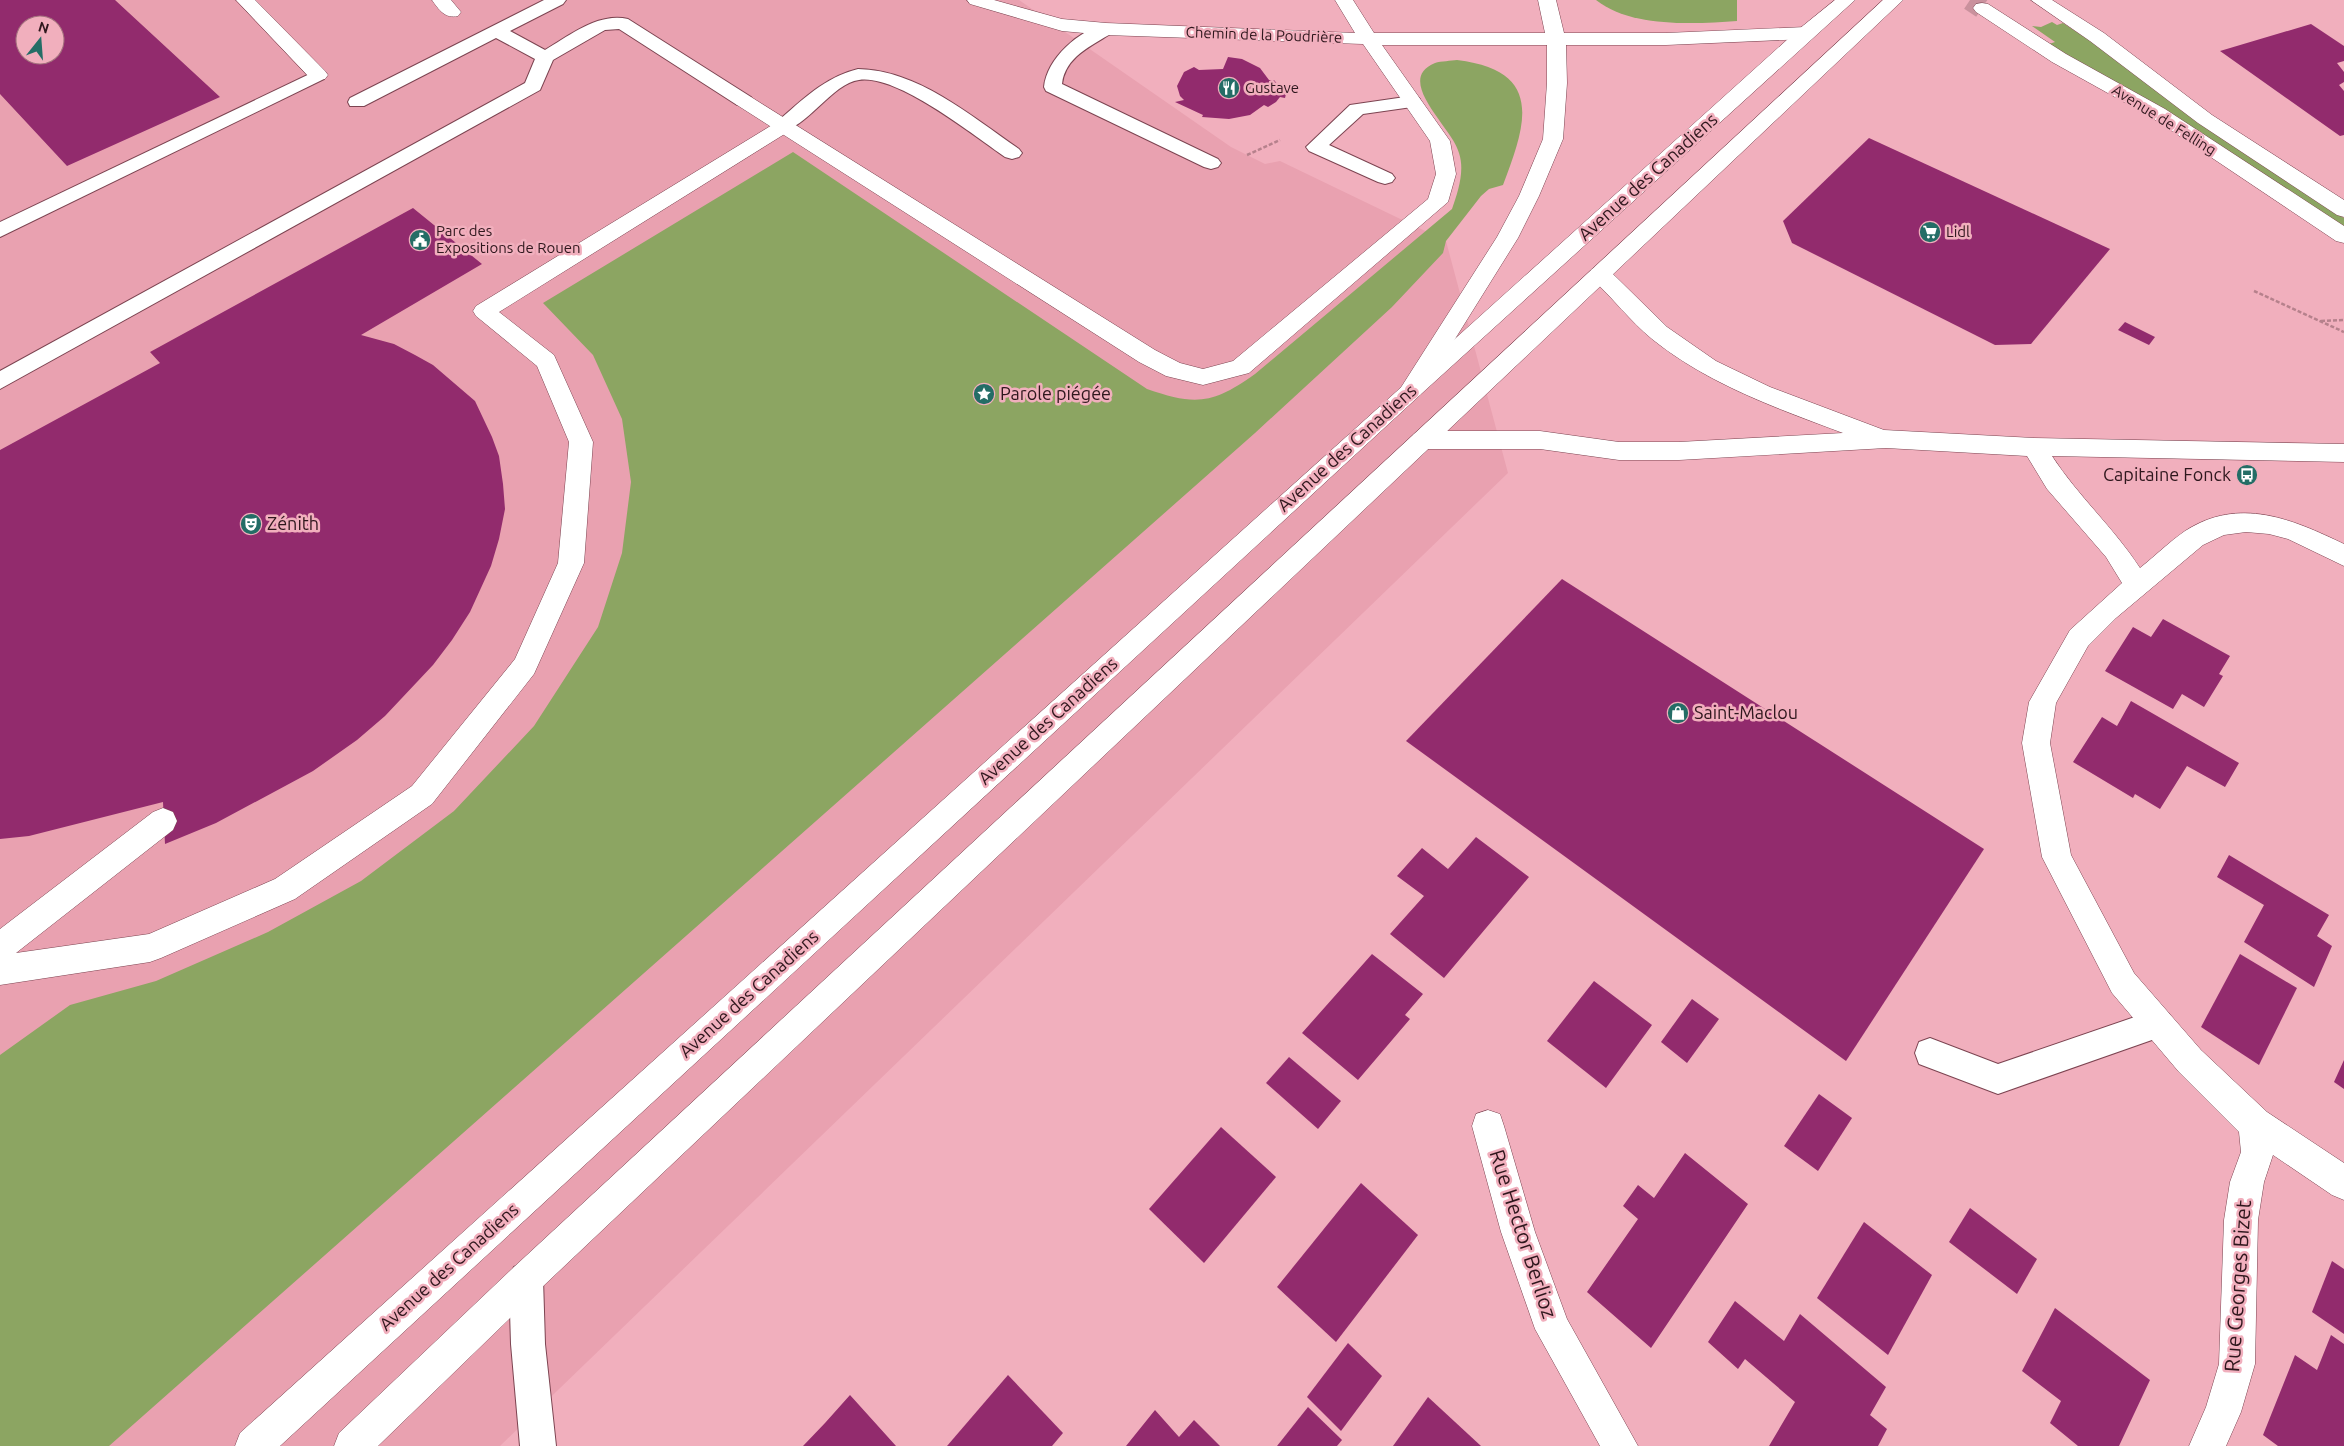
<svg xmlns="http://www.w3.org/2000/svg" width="2344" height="1446" font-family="Ubuntu,sans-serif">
<rect width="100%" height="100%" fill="#f1afbd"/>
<path fill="#e9a1b0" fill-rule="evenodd" d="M0,0H1019L1231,147L1265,164L1280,161L1446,241L1508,473L500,1446H0ZM25,25H55V55H25Z"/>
<g fill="#8ca562">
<path d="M1596,0H1737V21C1695,24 1631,28 1596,0Z"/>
<path d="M2052,22L2057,25L2063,23L2097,45L2195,120L2344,218V229L2049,44L2055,42L2032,26L2041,27Z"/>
<path d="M1457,60C1545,71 1526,124 1503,185L1489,189L1481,196L1446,241L1443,253L1392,307L1255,433L109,1446H0V1055L70,1005L156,981L268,932L361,881L454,811L534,726L598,627L622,553L631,482L622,419L593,355L543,303L793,152L1147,389C1196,406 1213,404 1255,374L1452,209C1458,192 1465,171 1459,153C1453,128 1393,80 1435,63C1441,61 1451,61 1457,60Z"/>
</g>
<g fill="#922b6d" fill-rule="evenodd">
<path d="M0,0H115L220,97L67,166L0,94ZM25,25H55V55H25Z"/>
<path d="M2311,24L2344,46V61L2337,63L2344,72V82L2339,85L2344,91V135L2340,136L2220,51Z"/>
<path d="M1228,57L1242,59L1260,68L1269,80H1274L1282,90H1287L1285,98L1280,97L1276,102L1268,107L1264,105L1250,115L1229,119L1202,117L1203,115L1175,102L1184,100L1180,96L1177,86L1184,72L1194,67L1199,70L1223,69Z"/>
<path d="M1869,138L2110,249L2031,344L1995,345L1792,243L1783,221Z"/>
<path d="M413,208L482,264L361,335L394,344L415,355L433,365L475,401L492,437L499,456L503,484L505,509L499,539L491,566L470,612L452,640L433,665L385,716L357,740L313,771L216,823L165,844L163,802L29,836L0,839V450L160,363L150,352Z"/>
<path d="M2125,322L2155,337L2149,345L2118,330Z"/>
<path d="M1562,579L1984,849L1846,1061L1406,741Z"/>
<path d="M2163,619L2230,656L2219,674L2223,676L2204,707L2182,694L2173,709L2105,671L2133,627L2151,637Z"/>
<path d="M2131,701L2239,763L2225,787L2187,766L2160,809L2135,794L2133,798L2073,762L2102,717L2117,726Z"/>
<path d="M1476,837L1529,877L1444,978L1390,934L1424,896L1397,876L1422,848L1448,869Z"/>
<path d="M2229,855L2329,915L2317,936L2332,946L2314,987L2244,942L2264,905L2217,877Z"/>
<path d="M1372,954L1423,994L1405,1015L1410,1019L1358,1080L1302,1033Z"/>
<path d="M2240,954L2297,988L2259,1065L2201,1027Z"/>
<path d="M1594,981L1652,1025L1606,1088L1547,1041Z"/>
<path d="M1692,999L1719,1019L1687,1063L1661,1042Z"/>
<path d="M1289,1057L1341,1101L1318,1129L1266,1083Z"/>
<path d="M2344,1060V1089L2334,1082Z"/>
<path d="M1819,1094L1852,1118L1818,1171L1784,1146Z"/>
<path d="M1221,1127L1276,1177L1204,1263L1149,1209Z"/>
<path d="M1685,1153L1748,1204L1651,1348L1587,1292L1638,1219L1623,1206L1638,1185L1654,1198Z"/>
<path d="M1361,1183L1418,1235L1336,1342L1277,1287Z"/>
<path d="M1970,1208L2037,1259L2017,1294L1949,1242Z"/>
<path d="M1864,1222L1932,1275L1888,1355L1817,1298Z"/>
<path d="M2332,1261L2344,1269V1334L2312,1312Z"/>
<path d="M1735,1301L1784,1341L1800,1314L1886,1387L1870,1415L1887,1429L1878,1446H1769L1795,1402L1745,1359L1738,1369L1708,1342Z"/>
<path d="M2055,1308L2150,1380L2119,1446H2078L2050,1423L2061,1401L2022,1371Z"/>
<path d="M2331,1335L2344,1344V1446H2278L2263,1435L2295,1355L2317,1370Z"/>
<path d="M1348,1343L1382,1376L1341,1431L1307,1397Z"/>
<path d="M1008,1375L1063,1433L1052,1446H947Z"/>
<path d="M850,1395L896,1446H803L825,1423Z"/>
<path d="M1428,1397L1481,1446H1393Z"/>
<path d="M1308,1407L1342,1440L1337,1446H1277Z"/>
<path d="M1155,1410L1179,1437L1194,1420L1220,1446H1126Z"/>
</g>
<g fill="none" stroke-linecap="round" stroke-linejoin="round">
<path stroke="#ca919d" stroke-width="21" stroke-dasharray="21 10" stroke-linecap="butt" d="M1970,0L1982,8"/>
<g stroke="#7c4451" stroke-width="2">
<g id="service">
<path d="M544,0H566L563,4L510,31L545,50C569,36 598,12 628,19L751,97L753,101L751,105H737L619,29L605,30L553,60L540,90L0,389V371L525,83L535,59L496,38L364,106H350L348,102L350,98Z"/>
<path d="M1106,24L1112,25L1115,29L1112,33C1091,46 1065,57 1062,84L1218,159L1221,163L1218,167L1211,169L1204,167L1046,91L1044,87C1047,58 1079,30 1106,24Z"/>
<path d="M858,69C918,70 971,116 1019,149L1022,153L1019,157L1012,159L1005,157C973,135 897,74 859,80C831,83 802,136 777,130L775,126L777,122C802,100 825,77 858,69Z"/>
<path d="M318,70L324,71L327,75L324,79L0,237V222Z"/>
<path d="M1412,96L1419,98L1421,102L1419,106L1363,114L1329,145L1392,174L1395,178L1392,182L1385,184L1378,182L1309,151L1306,147L1350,105Z"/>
<path d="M2158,1009L2169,1014L2173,1024L2169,1034L1998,1094L1919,1064L1915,1053L1919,1042L1930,1038L1998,1064Z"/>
<path d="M526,1262L538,1267L543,1279L545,1344L556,1446H520L511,1344L509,1279L514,1267Z"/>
</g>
</g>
<g stroke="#7c4451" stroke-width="1">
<path id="pedestrian" d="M784,120L791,122L794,126L791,130L499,312L554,355L593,442L584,563L534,674L432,804L295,899L161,958L150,962L0,985V929L153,812L163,808L173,812L177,821L173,830L16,953L149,934L275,879L412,786L515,659L558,563L569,442L537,366L476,316L473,311L476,306L777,122Z"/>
</g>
<g stroke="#7c4451" stroke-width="1">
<g id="minor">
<path d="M236,0H255L325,71L328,75L325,79H311Z"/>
<path d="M432,0H451L461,12L458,16C445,19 439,10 432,0Z"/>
<path d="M967,0H994L1062,19L1106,23L1355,33L1335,0H1353L1374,33H1545L1538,0H1556L1564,33H1666L1806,27L1813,29L1815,33L1813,37L1806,39L1666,45H1566L1567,83L1563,139L1539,196L1518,238L1420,395L1412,397L1404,395L1400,389L1497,237L1519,196L1543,139L1547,83V45H1382L1450,141L1456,174L1448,202L1249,373L1203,385L1166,376L1139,362L737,105L734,101L737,97H751L1155,350L1180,363L1203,369L1233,361L1428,199L1436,174L1430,141L1363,44L1106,35L1062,31L970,4Z"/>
<path d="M1600,267L1608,269L1615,276L1667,327L1716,361L1770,387L1884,430L2034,438L2344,444V462L2052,456C2078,496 2114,528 2140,568C2155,556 2169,542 2185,531C2239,496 2292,519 2344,544V566L2288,539L2269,534L2246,532L2224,535L2203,545L2116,618L2088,646L2056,703L2050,743L2071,855L2134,973L2201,1050L2267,1112L2344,1163V1200L2332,1195L2273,1155L2264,1182L2258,1220L2255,1364L2241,1412L2226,1446H2189L2206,1407L2219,1364L2224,1220L2230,1182L2241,1152L2239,1132L2179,1072L2112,993L2042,857L2022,743L2029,702L2070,630L2122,583L2106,557L2047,489L2027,456L1886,448L1679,460H1619L1540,449H1422L1414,446L1410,440L1414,434L1422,431H1540L1619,442H1679L1843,433C1776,408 1708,384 1652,339C1630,321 1613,298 1592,279L1589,274L1592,269Z"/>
<path d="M1488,1110L1500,1114L1504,1126L1535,1232L1567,1319L1638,1446H1600L1535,1329L1501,1232L1472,1126L1476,1114Z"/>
</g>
</g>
<g stroke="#7c4451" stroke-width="1">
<g id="tertiary">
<path d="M2031,0H2052L2104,33L2212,115L2344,200V217L2337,215L2198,123L2090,41Z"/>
<path d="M1982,3L1988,4L2066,54L2165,109L2344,226V243L2336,241L2151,117L2052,62L1976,12L1973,8L1976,4Z"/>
</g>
</g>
<g stroke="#7c4451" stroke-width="1">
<g id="secondary">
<path d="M1835,0H1855L1420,395L280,1446H235L240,1433L1799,29Z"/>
<path d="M1883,0H1903L538,1291L378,1446H334L339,1433L514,1267Z"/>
</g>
</g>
<g stroke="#b6818c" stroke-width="2.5" stroke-dasharray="4 2" stroke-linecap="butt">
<path d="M1247,155L1280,140"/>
<path d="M2254,291L2344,332"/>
<path d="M2321,321L2344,320"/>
</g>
<use href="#service" fill="#fff" fill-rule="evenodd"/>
<use href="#pedestrian" fill="#fff" fill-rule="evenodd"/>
<use href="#minor" fill="#fff" fill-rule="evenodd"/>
<use href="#tertiary" fill="#fff" fill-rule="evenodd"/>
<use href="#secondary" fill="#fff" fill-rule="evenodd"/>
</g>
<defs>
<g id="restaurant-disc" transform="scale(1.125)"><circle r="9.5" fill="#246d66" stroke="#f1afbd"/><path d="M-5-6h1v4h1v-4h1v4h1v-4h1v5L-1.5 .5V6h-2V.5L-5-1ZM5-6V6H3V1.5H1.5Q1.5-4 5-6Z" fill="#fff"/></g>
<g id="supermarket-disc" transform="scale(1.125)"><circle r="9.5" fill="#246d66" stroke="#f1afbd"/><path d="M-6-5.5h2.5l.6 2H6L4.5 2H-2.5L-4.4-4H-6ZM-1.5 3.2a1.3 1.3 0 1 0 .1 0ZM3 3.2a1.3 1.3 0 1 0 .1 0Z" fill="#fff"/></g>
<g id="civic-disc" transform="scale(1.125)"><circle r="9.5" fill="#246d66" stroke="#f1afbd"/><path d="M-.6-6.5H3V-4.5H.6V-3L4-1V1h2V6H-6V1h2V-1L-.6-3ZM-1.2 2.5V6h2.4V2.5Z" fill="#fff"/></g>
<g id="sight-disc" transform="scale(1.125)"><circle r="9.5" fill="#246d66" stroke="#f1afbd"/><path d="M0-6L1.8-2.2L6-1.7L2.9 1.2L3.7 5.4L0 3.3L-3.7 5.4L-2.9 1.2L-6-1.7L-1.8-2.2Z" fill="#fff"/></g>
<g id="bus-disc" transform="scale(1.125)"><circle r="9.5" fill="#246d66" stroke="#f1afbd"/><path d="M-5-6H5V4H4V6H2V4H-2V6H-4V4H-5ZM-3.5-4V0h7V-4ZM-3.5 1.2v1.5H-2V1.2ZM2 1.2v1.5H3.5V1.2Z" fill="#fff"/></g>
<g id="theatre-disc" transform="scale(1.125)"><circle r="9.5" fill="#246d66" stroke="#f1afbd"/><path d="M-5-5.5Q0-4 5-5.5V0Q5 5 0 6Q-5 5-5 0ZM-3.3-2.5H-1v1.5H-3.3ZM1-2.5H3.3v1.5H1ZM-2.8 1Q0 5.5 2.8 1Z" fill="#fff"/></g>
<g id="shop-disc" transform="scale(1.125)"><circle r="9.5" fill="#246d66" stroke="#f1afbd"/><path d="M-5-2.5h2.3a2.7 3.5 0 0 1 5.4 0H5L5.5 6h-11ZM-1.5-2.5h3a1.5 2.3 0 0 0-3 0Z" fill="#fff"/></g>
</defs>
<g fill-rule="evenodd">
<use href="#restaurant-disc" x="1229" y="88"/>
<use href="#supermarket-disc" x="1930" y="232"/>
<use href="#civic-disc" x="420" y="240"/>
<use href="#sight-disc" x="984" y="394"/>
<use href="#bus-disc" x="2247" y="475"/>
<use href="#theatre-disc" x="251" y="524"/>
<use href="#shop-disc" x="1678" y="713"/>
</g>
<g text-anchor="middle" stroke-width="5" stroke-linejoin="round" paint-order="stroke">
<g font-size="15" fill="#2f171d" stroke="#f1afbd">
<text transform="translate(1264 35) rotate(2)" y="5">Chemin de la Poudrière</text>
<text transform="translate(2164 120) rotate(32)" y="5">Avenue de Felling</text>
</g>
<g font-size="15" fill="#2f171d" stroke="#f1afbd" text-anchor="start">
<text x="1245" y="93">Gustave</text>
<text x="436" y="236">Parc des<tspan x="436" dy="17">Expositions de Rouen</tspan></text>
<text x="1946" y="237">Lidl</text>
</g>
<g font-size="18" fill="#2f171d" stroke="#f1afbd">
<text transform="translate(1648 177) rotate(-42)" y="6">Avenue des Canadiens</text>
<text transform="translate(1347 448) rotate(-42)" y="6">Avenue des Canadiens</text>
<text transform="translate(1048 721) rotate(-42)" y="6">Avenue des Canadiens</text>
<text transform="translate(749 994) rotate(-42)" y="6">Avenue des Canadiens</text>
<text transform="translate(449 1267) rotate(-42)" y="6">Avenue des Canadiens</text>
</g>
<g font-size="18" fill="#2f171d" stroke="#f1afbd" text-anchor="start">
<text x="1000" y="400">Parole piégée</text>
<text x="2231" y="481" text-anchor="end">Capitaine Fonck</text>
<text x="267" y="530">Zénith</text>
<text x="1694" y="719">Saint-Maclou</text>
</g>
<g font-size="21" fill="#2f171d" stroke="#f1afbd">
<text transform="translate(1523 1234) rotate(72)" y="7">Rue Hector Berlioz</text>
<text transform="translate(2238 1286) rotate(-86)" y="7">Rue Georges Bizet</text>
</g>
</g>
<g transform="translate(40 40) rotate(17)"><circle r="24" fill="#f1afbd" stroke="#a3727d"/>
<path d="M0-4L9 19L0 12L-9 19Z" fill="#246d66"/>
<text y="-8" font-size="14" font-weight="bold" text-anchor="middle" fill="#2f171d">N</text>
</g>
</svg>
